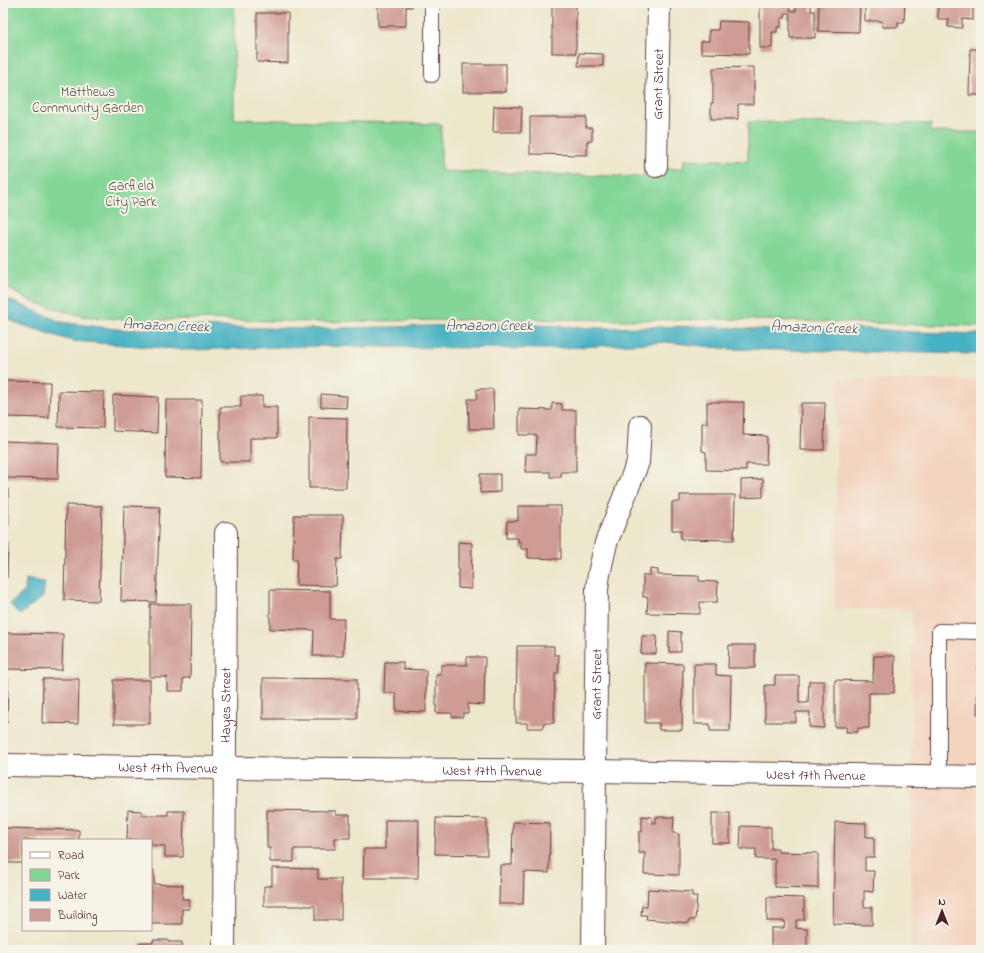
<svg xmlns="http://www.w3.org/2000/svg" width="984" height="953" font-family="'Indie Flower',sans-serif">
<rect width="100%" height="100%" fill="#f7f3e8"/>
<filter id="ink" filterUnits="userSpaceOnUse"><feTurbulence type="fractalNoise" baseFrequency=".025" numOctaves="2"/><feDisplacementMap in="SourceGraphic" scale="8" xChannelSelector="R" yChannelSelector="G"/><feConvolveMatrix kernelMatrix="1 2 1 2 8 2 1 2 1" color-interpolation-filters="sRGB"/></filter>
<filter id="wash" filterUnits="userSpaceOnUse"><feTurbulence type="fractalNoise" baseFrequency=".012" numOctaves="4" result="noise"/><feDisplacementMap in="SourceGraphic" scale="16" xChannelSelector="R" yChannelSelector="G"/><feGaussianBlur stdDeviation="0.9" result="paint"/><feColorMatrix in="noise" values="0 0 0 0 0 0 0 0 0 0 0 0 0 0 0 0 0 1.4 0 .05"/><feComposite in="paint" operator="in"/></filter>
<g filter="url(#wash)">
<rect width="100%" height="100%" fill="#ede7cc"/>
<path fill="#f3d4bf" d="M837,380H981V950H911L912,610L835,609Z"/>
<path fill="#83d698" stroke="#667a62" d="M3,3H234V119L441,124V171L643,177L644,168L683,169L684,159L748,161V122L931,124V132H981V326L721,319L647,320L508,319L318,322L191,319L141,321L82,316L33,302L3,286Z"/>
<g fill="#46b2c3" stroke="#486877">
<path d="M3,297L61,322L125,330L181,326L306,329L511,324L600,328L698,326L772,330L854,328L913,332L981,334V354L730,349L666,342L545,349L317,346L189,350L72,341L16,323L3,316Z"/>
<path d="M26,579L45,582L43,597L20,615L10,604L25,591Z"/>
</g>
<g id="blocks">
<g fill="#cf9c94">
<rect x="321" y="3" width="23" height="3"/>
<path d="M378,3H412V7H406V26H378Z"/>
<rect x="552" y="3" width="24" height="50"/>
<path d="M760,3H790V11H796V3H811V11H815V38H790V13H785V18H781V27H777V32H772V48H760Z"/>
<path d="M819,3H860L859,32L818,31Z"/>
<path d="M865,3H905L904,22H898V27H882V21H865Z"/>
<path d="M938,3H973V20L962,19V28L948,27L949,19H938Z"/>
<path d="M257,13H288V63L257,62Z"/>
<path d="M719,21L749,22V54L701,53V41H709V30H718Z"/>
<path d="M970,49H981V95H969Z"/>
<path d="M579,53L603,54V66H578Z"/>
<rect x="463" y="64" width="43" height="28"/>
<path d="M754,67V104H738V119H711V103H713V68Z"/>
<path d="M494,106L522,107L521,132H493Z"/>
<path d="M530,117H586V128H592V141H587V155L530,154Z"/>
<path d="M5,381L50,382L49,418L4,417Z"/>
<path d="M477,389H493L494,429H469L468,399H477Z"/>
<path d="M59,391L104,392L103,428L58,427Z"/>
<path d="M321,394L347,396L346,408L321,407Z"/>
<path d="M113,395L158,397L157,433L113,431Z"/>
<path d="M241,396H262V407H277V438H250V462H220V407H241Z"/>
<path d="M166,400H202L201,478L165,477Z"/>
<path d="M707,402H744L743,435L767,436L766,464H746V471L706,470V452L702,451V423H707Z"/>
<path d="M552,403L562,404V410H576V472H561V477H550V472H525L526,454H536L537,435H519V409L552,410Z"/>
<path d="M801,403H825L824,450H800Z"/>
<path d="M309,417L347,418L346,488H309Z"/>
<path d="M3,441L59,443L58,479L3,478Z"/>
<path d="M480,474H500V492L480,493Z"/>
<path d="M763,479V497L741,498V480Z"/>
<rect x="3" y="489" width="5" height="36"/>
<path d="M680,495H735L734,540L681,539V530H672V502H680Z"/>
<path d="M66,505L102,506L99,601L64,600Z"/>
<path d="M124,506L160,507L156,602L121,601Z"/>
<path d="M518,506H561V559L528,558V549H521V542H518V538H506L507,521H518Z"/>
<path d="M294,515H343L342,559H337L336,586L296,585L297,559H293Z"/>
<path d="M3,542H8L7,578H3Z"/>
<path d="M458,542L472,543L471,589L458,588Z"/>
<path d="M650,569L658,570V575L699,576V581L718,582L717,602H700V614L647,613L648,597H643V575H650Z"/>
<path d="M270,590L330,591V619H344L343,656H313L314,630L270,629Z"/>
<path d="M150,604H191L190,678H183V691H167V677H150Z"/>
<path d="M669,631L681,632V652H669Z"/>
<path d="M3,633L63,634L62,670L3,669Z"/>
<path d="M642,636H657L656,654H641Z"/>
<path d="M729,645H755V668H728Z"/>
<path d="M517,646H554V655H559L558,673H555L554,723H544L543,728H527V723H516Z"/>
<path d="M874,656H895L894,693H869V728H858V732H846L847,727H835V680L873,681Z"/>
<path d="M467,657H485L484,705L468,704V713H463V717H452V713H436V674H441V665H467Z"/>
<path d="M385,662H403V669L426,670V712L396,711V693H384Z"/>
<path d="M645,663L683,664L682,730H659V723H645Z"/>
<path d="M694,664H716V675L731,676L730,731H710V724H694Z"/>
<path d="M978,666H981V714H977Z"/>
<path d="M775,676H799V703H808L809,681H824V728L809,727L810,712H796V722H765V685H775Z"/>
<path d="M3,678H8L7,723H3Z"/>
<path d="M263,678L357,679V719H263Z"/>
<path d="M43,679H79L78,724L42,723Z"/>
<rect x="114" y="680" width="36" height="44"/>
<path d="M128,810L142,811V815H168V811H184L183,857H165V846L151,845V840H127Z"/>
<path d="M267,810L336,811V815H350V838H335V849H294V862H270V848H267Z"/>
<rect x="712" y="813" width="18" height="30"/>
<path d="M642,816L652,817V823H656V817H674L673,833L679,834V875L644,874L645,853H639V832H642Z"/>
<path d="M436,818L487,819V855L435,854Z"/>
<path d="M385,820H419L418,878H363L364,849H385Z"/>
<path d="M513,822L550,823L549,873L524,872L523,904H499L500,865H512Z"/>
<path d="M835,822L866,823V837H874V857H865V871H874L873,892L864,891V907H872V925L833,924Z"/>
<path d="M741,826L771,827V849H778V852L818,853V888L775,887V859H756V849H740Z"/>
<path d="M3,828L79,830V840H23V863H3Z"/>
<path d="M272,868L318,869V879H341V920H315V906H264V886H272Z"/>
<path d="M151,869L154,870V884L183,885L182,899H189V909H182V924H151Z"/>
<path d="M648,889L692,892V896H697L695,920H689V923L646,919L647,915H641L642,906H647Z"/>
<path d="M767,897L804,898V920H796V928L807,929V948H771V928H784L785,921H767Z"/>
<path d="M153,940H168V942H182V950H132V947H140V943H153Z"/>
</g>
</g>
</g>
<g filter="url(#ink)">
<use href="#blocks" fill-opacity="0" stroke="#623d43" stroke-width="1"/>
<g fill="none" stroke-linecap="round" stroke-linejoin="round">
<g stroke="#623d43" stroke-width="16">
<g id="lane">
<path d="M432,3V75"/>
<path d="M939,777V631L981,632"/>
</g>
</g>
<g stroke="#623d43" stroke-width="24">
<g id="street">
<path id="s1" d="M656,166L659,3"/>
<path id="s2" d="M3,765L225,768L594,771L981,777"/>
<path id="s3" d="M224,950L226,533"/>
<path id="s4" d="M593,950L597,589L599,574L606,543L638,462L640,426"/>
</g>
</g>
<use href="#lane" stroke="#fff" stroke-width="14"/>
<use href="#street" stroke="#fff" stroke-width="22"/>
</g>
</g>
<g text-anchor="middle" stroke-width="4" stroke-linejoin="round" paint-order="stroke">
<g font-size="14" fill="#4a1f2b" stroke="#f7f3e8">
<text dy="5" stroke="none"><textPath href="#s1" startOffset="82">Grant Street</textPath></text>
<text dy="5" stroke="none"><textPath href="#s4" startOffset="266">Grant Street</textPath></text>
<text dy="5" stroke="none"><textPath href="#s3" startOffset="245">Hayes Street</textPath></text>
<text dy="5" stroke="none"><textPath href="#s2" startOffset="165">West 17th Avenue</textPath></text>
<text dy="5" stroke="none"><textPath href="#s2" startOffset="489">West 17th Avenue</textPath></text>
<text dy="5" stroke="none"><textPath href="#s2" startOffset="813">West 17th Avenue</textPath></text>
</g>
<g font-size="14" fill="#5b564c" stroke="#f7f3e8">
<text x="88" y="96">Matthews<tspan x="88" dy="16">Community Garden</tspan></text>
<text x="131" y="190">Garfield<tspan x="131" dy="16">City Park</tspan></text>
</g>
<g font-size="15" font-style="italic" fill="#495260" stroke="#f7f3e8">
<text transform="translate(166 325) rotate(2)" y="5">Amazon Creek</text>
<text x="489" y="330">Amazon Creek</text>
<text transform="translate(814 327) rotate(2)" y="5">Amazon Creek</text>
</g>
</g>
<rect width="984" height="953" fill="none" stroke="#f7f3e8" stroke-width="16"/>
<rect x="22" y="839" width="130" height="92" fill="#f7f3e8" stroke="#b29e9c"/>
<rect x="30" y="852" width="20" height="6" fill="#ffffff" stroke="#b29e9c"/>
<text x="58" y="859" font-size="12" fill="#4a1f2b">Road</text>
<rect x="30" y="869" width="20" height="12" fill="#83d698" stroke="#b29e9c"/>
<text x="58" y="879" font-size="12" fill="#4a1f2b">Park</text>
<rect x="30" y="889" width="20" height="12" fill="#46b2c3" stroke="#b29e9c"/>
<text x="58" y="899" font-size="12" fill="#4a1f2b">Water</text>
<rect x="30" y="909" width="20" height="12" fill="#cf9c94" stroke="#b29e9c"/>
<text x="58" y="919" font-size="12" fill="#4a1f2b">Building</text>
<g transform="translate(942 911)" stroke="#f7f3e8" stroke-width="3" paint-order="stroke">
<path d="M0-3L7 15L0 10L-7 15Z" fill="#4a1f2b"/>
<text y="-6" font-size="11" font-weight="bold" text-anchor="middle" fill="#4a1f2b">N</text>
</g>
</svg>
